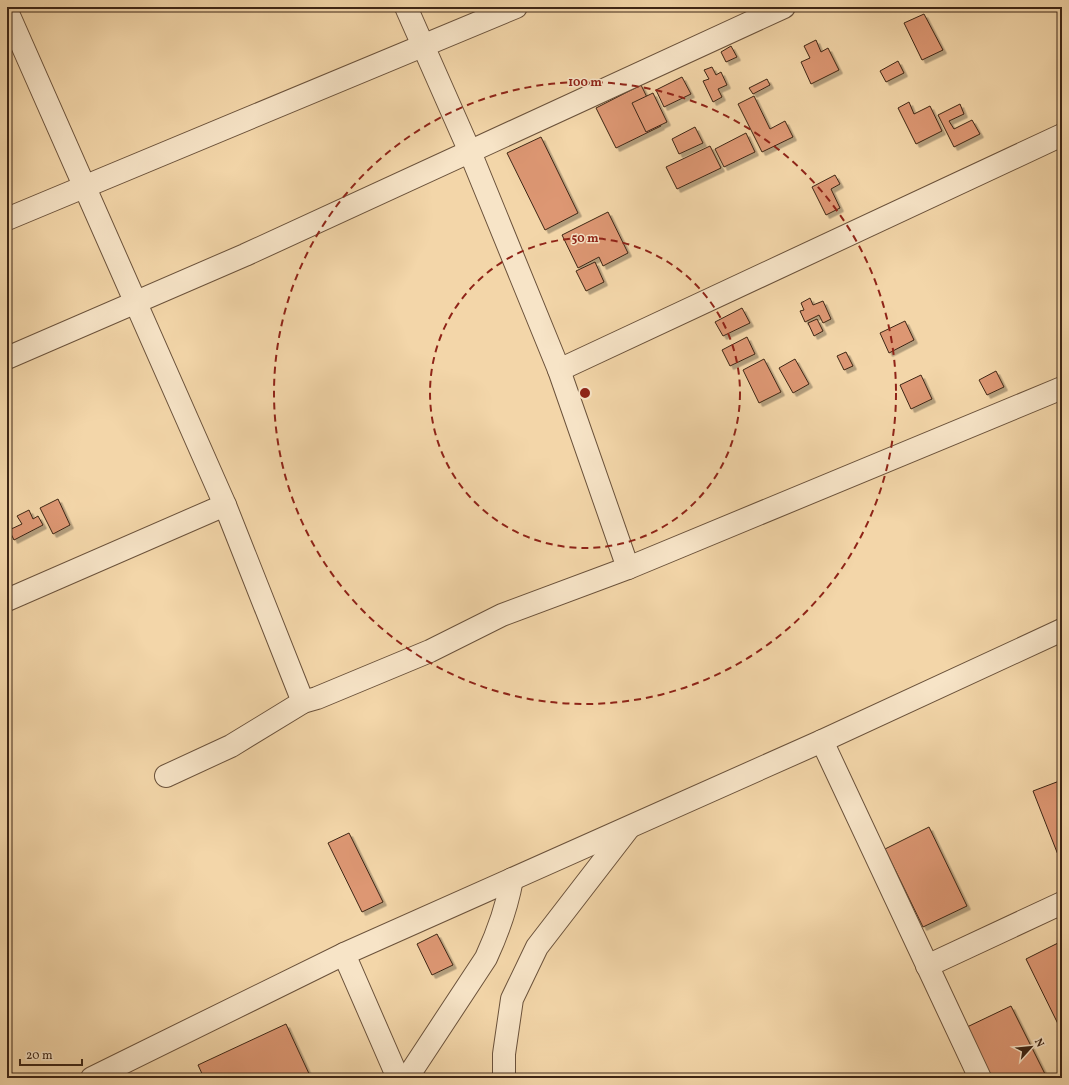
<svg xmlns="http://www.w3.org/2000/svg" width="1069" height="1085" font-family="Vollkorn,serif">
<defs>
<filter id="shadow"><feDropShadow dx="3.5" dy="3.5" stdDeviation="0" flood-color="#0004"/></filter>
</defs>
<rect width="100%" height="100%" fill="#f3d6a9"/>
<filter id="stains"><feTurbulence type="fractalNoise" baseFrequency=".005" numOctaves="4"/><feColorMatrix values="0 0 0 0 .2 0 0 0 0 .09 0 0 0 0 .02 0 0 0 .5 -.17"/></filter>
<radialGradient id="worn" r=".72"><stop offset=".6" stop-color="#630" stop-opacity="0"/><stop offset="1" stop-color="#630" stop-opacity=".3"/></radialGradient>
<g fill="#dd9773" stroke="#3e2616" filter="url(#shadow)">
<path d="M924,14L943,50L922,60L904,23Z"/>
<path d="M816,40L821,52L828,48L839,70L811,84L801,62L810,58L804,46Z"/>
<path d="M731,46L737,57L726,62L721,52Z"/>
<path d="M898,61L904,73L886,82L880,71Z"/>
<path d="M712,67L716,75L721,72L727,85L718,89L722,97L713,102L703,81L709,79L704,70Z"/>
<path d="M682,77L691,94L664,107L656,90Z"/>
<path d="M767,79L770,85L753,94L749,88Z"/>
<path d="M641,85L661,126L616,148L596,108Z"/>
<path d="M653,93L667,122L646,132L632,103Z"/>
<path d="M754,96L770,129L785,121L793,137L762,152L738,104Z"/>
<path d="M909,102L914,114L930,106L942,131L916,144L898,108Z"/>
<path d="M960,104L964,114L949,121L954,129L972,120L980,134L954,147L938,115Z"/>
<path d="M695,127L703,143L679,154L672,139Z"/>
<path d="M746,133L755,152L724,167L715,149Z"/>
<path d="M541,137L578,213L545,230L507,153Z"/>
<path d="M710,146L721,168L677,189L666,167Z"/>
<path d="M835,175L840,184L831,189L840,208L826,215L812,187Z"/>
<path d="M608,212L628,253L603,266L599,257L578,268L562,235Z"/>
<path d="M595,262L604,282L586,291L576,271Z"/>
<path d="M810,298L813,305L823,301L831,319L823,323L819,315L805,322L800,311L804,310L801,303Z"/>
<path d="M742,308L750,323L723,336L715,322Z"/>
<path d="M817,319L823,331L814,336L808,323Z"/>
<path d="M905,321L914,340L889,353L880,333Z"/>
<path d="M747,337L755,354L730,366L722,350Z"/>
<path d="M846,352L853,366L844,370L837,356Z"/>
<path d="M764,359L781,392L759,403L743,370Z"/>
<path d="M795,359L809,384L793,393L779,368Z"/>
<path d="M996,371L1004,387L987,395L979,380Z"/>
<path d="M921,375L932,399L911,409L900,385Z"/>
<path d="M58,499L70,525L53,534L40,508Z"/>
<path d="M29,510L33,519L38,516L43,525L14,540L9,530L22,524L17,516Z"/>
<path d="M1062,780V865L1033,791Z"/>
<path d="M929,827L967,906L923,927L885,849Z"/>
<path d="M349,833L383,902L362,912L328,843Z"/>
<path d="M437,934L453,965L432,975L417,944Z"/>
<path d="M1062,941V1032L1026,959Z"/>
<path d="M1011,1006L1047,1078H992L967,1027Z"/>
<path d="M286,1024L311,1078H204L198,1065Z"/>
</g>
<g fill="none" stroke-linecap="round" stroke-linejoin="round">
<g stroke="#6b523b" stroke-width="24">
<g id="minor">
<path d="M406,7L470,152L559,370L628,568"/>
<path d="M7,11L225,505L303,702"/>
<path d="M7,219L516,7"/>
<path d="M7,358L245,255L784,7"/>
<path d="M559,370L1062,135"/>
<path d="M7,600L225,505"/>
<path d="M822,741L980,1078"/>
<path d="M166,776L231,746L303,702L317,698L430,651L502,615L628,568L1062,388"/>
<path d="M344,954L398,1078"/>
<path d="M927,966L1062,903"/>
<path d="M92,1078L344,954L822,741L1062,630"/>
<path d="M407,1078L486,958C498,932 507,907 512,879"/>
<path d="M504,1078V1054L512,999L537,947L628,829"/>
</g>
</g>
<use href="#minor" stroke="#f7e4c7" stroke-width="22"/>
</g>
<g fill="none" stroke="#8f2418" stroke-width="2" stroke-dasharray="7 5">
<circle cx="585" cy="393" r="155"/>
<circle cx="585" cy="393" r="311"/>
</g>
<circle cx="585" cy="393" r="6" fill="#8f2418" stroke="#f7e4c7" stroke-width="2"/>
<g font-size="12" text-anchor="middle" font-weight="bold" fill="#8f2418" stroke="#f7e4c7" stroke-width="3" stroke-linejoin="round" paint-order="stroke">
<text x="585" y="86">100 m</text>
<text x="585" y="242">50 m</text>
</g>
<rect width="1069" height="1085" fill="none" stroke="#f3d6a9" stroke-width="24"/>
<rect x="8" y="8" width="1053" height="1069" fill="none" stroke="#3e2616" stroke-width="2"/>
<rect x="12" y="12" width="1045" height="1061" fill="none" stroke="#3e2616"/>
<g transform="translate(1031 1047) rotate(63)" stroke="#f7e4c7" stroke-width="3" paint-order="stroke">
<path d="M0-3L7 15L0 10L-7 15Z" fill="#3e2616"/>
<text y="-6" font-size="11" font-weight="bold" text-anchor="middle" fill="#3e2616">N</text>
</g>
<path d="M20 1059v6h62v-6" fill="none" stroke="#3e2616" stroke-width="2"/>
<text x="26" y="1059" font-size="12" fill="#3e2616" stroke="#f7e4c7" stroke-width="3" paint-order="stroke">20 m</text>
<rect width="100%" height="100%" filter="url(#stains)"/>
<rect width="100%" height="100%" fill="url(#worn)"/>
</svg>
